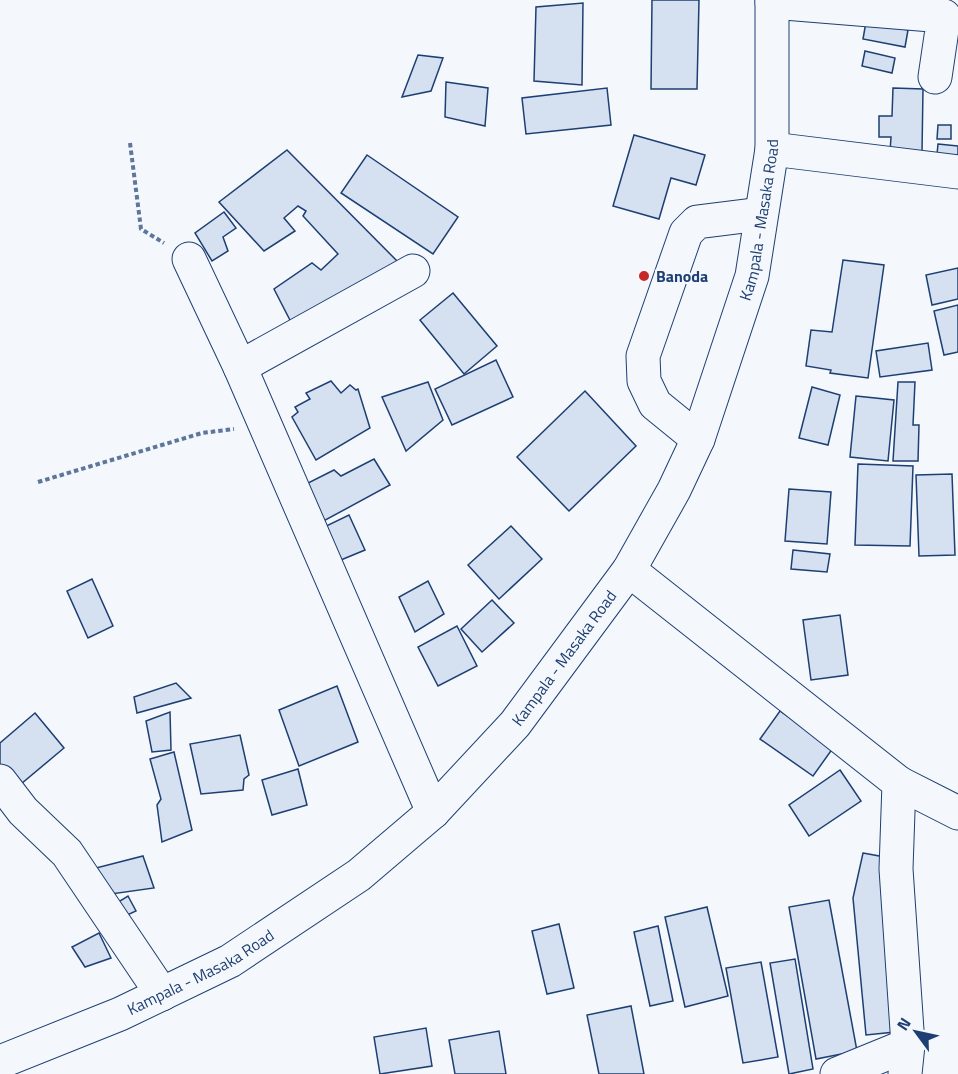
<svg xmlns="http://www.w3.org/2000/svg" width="958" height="1074" font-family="'Titillium Web',sans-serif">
<rect width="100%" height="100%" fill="#f4f7fb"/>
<g fill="#d5e0f0" stroke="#1d3f73" stroke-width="1.5">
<path d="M652,0H699L697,89H651Z"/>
<path d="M583,3L582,85L534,81L536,7Z"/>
<path d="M866,22L908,30L905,47L863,39Z"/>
<path d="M865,51L895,58L892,73L862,66Z"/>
<path d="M418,55L443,58L431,91L402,97Z"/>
<path d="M446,82L488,88L485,126L445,117Z"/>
<path d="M607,88L611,125L526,134L522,98Z"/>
<path d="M893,88L923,89L922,152H890L891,137H879V116H892Z"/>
<path d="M938,125H951V139H937Z"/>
<path d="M634,135L705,155L696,185L671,178L659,219L613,206Z"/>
<path d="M938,144L958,146V167L936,165Z"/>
<path d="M287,150L402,266L293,326L274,289L312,263L321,270L338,254L303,216L306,211L298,206L284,218L295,231L264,251L219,202Z"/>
<path d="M367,155L458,217L433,254L341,193Z"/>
<path d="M224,212L236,228L223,237L228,251L212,261L195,233Z"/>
<path d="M843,260L884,265L868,378L830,373L831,370L806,366L811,330L832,332Z"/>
<path d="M958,268V299L932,305L926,275Z"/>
<path d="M453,293L497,346L464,374L420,320Z"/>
<path d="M958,305V352L944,355L934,311Z"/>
<path d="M928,343L932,370L880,377L876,351Z"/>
<path d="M496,360L513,397L452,425L435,389Z"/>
<path d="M331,381L341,393L350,385L356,390L358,389L370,428L316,460L292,417L298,412L295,407L310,399L306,393Z"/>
<path d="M428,382L443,420L406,451L382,397Z"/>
<path d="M898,382H915L913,425H919L918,461H893Z"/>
<path d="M812,387L840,395L828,445L799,438Z"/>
<path d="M585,391L636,446L569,511L517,457Z"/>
<path d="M856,396L894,400L888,461L850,457Z"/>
<path d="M374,459L390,485L318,524L302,486L334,470L341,476Z"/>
<path d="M858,464L913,466L910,546L855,545Z"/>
<path d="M952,474L955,555L919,556L916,475Z"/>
<path d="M789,489L831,492L827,544L785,541Z"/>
<path d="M349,515L365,550L336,562L320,529Z"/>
<path d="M511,526L542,559L499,599L468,565Z"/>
<path d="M793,550L830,554L827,572L791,569Z"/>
<path d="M92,579L113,626L88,638L67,591Z"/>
<path d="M428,581L444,614L415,632L399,597Z"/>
<path d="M492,600L514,623L482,652L461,629Z"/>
<path d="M840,615L848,675L811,680L803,620Z"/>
<path d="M457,626L477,666L438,686L418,647Z"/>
<path d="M176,683L191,698L137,713L134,697Z"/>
<path d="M337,686L358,742L299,766L279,710Z"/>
<path d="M780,711L833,748L813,776L760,739Z"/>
<path d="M170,712L171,750L152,752L146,721Z"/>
<path d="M35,713L64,748L15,789L0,771V743Z"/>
<path d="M240,735L249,775L244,779L243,790L201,794L190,744Z"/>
<path d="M174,752L192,830L162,842L157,805L161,799L150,759Z"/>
<path d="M298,769L307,805L272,815L262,780Z"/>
<path d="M840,770L861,801L809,836L789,805Z"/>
<path d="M863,853L890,858L895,1032L866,1035L853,898Z"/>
<path d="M143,856L154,888L104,895L96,868Z"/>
<path d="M128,896L136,911L121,918L115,904Z"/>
<path d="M829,900L857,1051L816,1059L789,907Z"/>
<path d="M707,907L728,996L685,1007L665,917Z"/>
<path d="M559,924L574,988L547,994L532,931Z"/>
<path d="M658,926L673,1001L650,1006L634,932Z"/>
<path d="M99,933L111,958L85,967L72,947Z"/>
<path d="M795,959L813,1069L789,1074L770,963Z"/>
<path d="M761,962L778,1057L743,1063L726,968Z"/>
<path d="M631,1006L644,1074H599L587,1015Z"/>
<path d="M426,1028L432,1066L380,1074L374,1037Z"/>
<path d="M499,1031L506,1074H455L449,1040Z"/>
</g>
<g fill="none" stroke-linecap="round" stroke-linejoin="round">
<g stroke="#1d3f73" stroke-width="35">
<g id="minor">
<path d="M772,2L944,16L935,77"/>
<path d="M772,149L958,172"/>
<path d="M189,259L240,367L433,812"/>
<path d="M240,367L413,271"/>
<path d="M698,439L655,404L644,381L643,356L686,233L697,222L761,214"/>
<path d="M629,570L899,783L896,869L908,1045L905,1074"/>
<path d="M0,781L23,811L67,853L162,994"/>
<path d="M899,783L958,813"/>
<path d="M837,1074L908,1045"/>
</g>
</g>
<g stroke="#1d3f73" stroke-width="35">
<g id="major">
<path id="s1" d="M0,1062L120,1014L230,961L359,875L433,812L515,724L629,570L674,490L698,439L752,276L772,149V0"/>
</g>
</g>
<g stroke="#5e769c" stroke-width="4" stroke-dasharray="4.5 3" stroke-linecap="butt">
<path d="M130,143L141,229L164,243"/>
<path d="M38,482L202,433L234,429"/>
</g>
<use href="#minor" stroke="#f4f7fb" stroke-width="33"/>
<use href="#major" stroke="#f4f7fb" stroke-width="33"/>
</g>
<circle fill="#c62828" stroke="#f4f7fb" stroke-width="2" cx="644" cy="276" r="6"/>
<g text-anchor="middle" stroke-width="4.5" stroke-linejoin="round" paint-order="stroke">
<g font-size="16" fill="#1d3f73" stroke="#f4f7fb">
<text dy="6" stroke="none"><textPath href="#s1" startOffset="1192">Kampala - Masaka Road</textPath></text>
<text dy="6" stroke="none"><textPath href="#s1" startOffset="706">Kampala - Masaka Road</textPath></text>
<text dy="6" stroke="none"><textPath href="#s1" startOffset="220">Kampala - Masaka Road</textPath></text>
</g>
<g font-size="16" font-weight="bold" fill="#1d3f73" stroke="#f4f7fb" text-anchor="start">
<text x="656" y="282">Banoda</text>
</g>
</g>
<g transform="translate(916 1032) rotate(303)" stroke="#f4f7fb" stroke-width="4.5" paint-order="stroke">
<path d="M0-4.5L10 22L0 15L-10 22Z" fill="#1d3f73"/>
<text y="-9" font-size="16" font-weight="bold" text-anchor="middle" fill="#1d3f73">N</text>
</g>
</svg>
